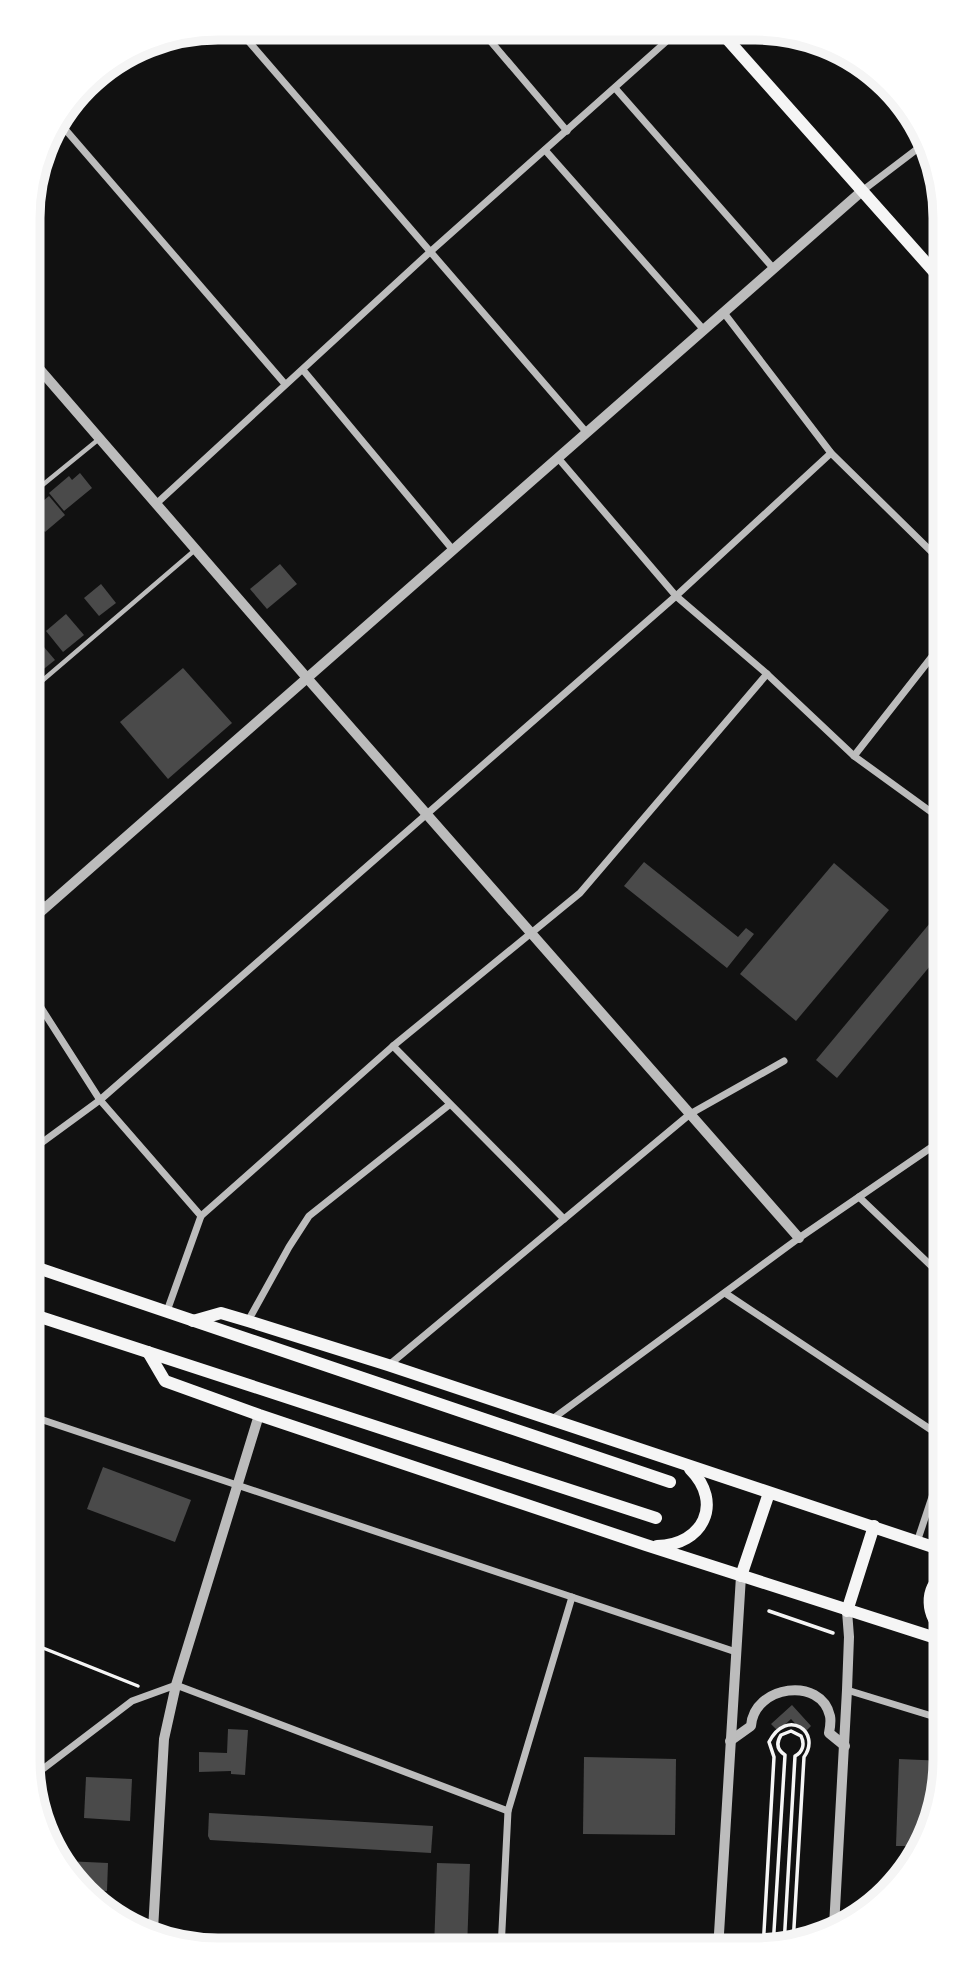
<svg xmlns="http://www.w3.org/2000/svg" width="973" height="1978" font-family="'Fira Sans',sans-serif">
<rect width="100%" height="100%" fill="#111"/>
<g fill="#4a4a4a">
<path d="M80,473L92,488L64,511L49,493L69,476L72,480Z"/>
<path d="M49,496L65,515L45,532L29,513Z"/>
<path d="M280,564L297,584L267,609L250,589Z"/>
<path d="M101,584L116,603L99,616L84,598Z"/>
<path d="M66,614L84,635L63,652L46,631Z"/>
<path d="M38,640L55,660L35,676L29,669V647Z"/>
<path d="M183,668L232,723L168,779L120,722Z"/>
<path d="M644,862L738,937L746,928L754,934L727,968L624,886Z"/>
<path d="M834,863L889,910L796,1021L740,974Z"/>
<path d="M945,905V948L837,1078L816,1060Z"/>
<path d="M103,1467L191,1500L175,1542L87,1509Z"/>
<path d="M792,1705L811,1726L804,1733L791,1719L778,1731L771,1724Z"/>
<path d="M228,1729L248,1730L245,1775L231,1774V1771L199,1772V1752L227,1753Z"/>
<path d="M584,1757L676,1759L675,1835L583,1834Z"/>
<path d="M899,1759L945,1761V1772L916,1846H896Z"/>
<path d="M86,1777L132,1779L130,1821L84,1818Z"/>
<path d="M209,1813L433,1826L431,1853L210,1840L208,1836Z"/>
<path d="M65,1861L108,1863L107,1891L84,1890Z"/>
<path d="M437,1863L470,1864L467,1949H434Z"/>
</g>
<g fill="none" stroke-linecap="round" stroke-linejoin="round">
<g stroke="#f5f5f5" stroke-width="3.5">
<path d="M769,1611L833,1633"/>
<path d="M28,1642L138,1686"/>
<path d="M773,1947L785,1755C777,1750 776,1743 781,1735L791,1731L801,1736C805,1744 803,1752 795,1756L784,1945"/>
<path d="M763,1949L774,1757L769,1742C787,1707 822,1732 804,1757L793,1944"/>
</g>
<g stroke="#bcbcbc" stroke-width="4.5">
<path d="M29,496L99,439"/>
<path d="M29,692L195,550"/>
</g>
<g stroke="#bcbcbc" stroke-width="7">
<path d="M237,28L587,433"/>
<path d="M481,30L567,131"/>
<path d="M615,88L774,269"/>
<path d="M58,121L285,384"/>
<path d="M545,150L704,330"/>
<path d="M862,191L925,143"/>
<path d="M724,313L831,453L945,565"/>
<path d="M303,370L453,550"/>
<path d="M558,458L676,596L767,674L854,756L945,822"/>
<path d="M156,504L430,252L678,31"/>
<path d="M854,756L945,640"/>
<path d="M29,888L45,907"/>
<path d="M29,989L100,1100L201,1216"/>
<path d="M393,1046L564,1219"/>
<path d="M29,1152L100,1100L676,596L831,453"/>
<path d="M859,1197L945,1279"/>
<path d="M725,1293L945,1439"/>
<path d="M167,1311L201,1216L393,1046L580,893L767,674"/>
<path d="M248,1321L289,1247L309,1216L449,1105"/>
<path d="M389,1365L690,1114L784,1061"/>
<path d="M28,1415L736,1652"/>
<path d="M551,1420L799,1238L945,1138"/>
<path d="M917,1542L945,1458"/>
<path d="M847,1690L945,1720"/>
<path d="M31,1778L132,1701L176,1685L508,1811"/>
<path d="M502,1943L667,1950"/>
<path d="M501,1949L508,1811L572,1597"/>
</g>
<g stroke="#bcbcbc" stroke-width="10">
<path d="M29,357L307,678L799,1238"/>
<path d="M29,922L862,191"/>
<path d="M730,1741L751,1726C754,1685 821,1676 830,1716C831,1721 830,1728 829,1733L845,1746"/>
<path d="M834,1927L847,1690L849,1637L847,1611"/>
<path d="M153,1930L164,1739L176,1685L259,1415"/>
<path d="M718,1950L741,1576"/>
</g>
<path stroke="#f5f5f5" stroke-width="12" d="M720,31L945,284"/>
<g stroke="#f5f5f5" stroke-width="12">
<path d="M29,1265L670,1482"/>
<path d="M28,1313L656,1518"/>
<path d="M193,1321L221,1313L248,1321L388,1365L945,1551"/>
<path d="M148,1352L165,1381L259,1415L646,1545L945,1641"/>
<path d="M657,1546C703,1545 724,1503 690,1469"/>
<path d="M741,1576L769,1493"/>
<path d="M847,1611L874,1526"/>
<path d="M945,1633C926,1616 923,1589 945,1573"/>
</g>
</g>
<path d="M0 0H973V1978H0ZM218 40H755A178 178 0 0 1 933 218V1760A178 178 0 0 1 755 1938H218A178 178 0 0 1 40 1760V218A178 178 0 0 1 218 40Z" fill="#fff" fill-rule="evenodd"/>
<path fill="none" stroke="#f5f5f5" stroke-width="9" d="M218 40H755A178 178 0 0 1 933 218V1760A178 178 0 0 1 755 1938H218A178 178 0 0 1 40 1760V218A178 178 0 0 1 218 40Z"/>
</svg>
